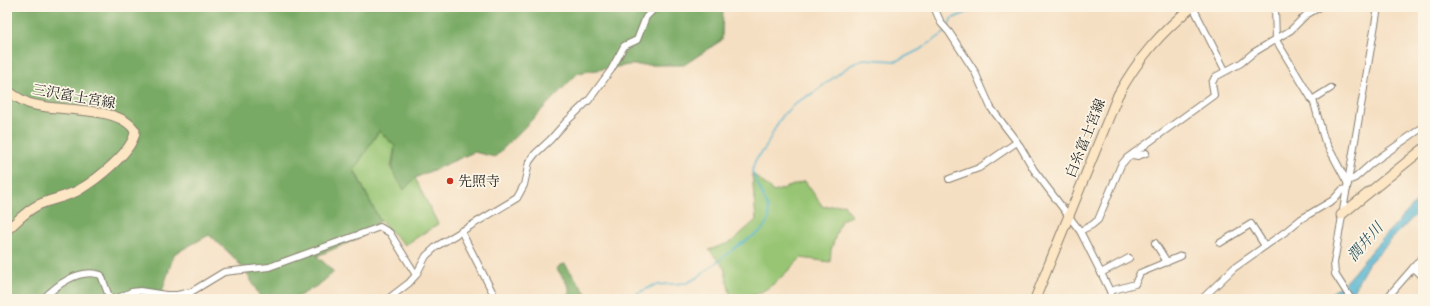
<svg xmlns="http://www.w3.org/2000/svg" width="1430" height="306" font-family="'IM FELL English','Noto Serif JP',serif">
<rect width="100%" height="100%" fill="#fcf5e5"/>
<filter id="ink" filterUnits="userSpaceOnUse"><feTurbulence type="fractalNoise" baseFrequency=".025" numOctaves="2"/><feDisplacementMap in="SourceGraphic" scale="8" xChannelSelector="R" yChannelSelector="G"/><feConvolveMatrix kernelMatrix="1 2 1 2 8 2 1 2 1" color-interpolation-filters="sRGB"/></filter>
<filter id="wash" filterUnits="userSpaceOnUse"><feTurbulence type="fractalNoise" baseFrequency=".012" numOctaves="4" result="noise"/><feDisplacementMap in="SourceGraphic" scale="16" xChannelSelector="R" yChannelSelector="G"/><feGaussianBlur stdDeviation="0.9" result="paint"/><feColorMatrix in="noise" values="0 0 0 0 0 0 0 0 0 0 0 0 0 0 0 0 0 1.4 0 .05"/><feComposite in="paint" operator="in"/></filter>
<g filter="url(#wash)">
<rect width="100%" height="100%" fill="#f5dfc2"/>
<g fill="#97c573" stroke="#5a7048">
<path d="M379,131L395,146L391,168L404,189L415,178L438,224L405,245L380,221L354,169Z"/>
<path d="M752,173L774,192L805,181L823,207L844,204L851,216L841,220L831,250L830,262L801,258C779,279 764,299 731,299L724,267L709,250L731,242L756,220Z"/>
</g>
<g fill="#79aa65" stroke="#4a6340">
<path d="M7,7H723L722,40L684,65H629L578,73L495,157L474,152L415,178L404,190L392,170L395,146L379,131L354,170L380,221L359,238L317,256L334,272L320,284L294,299H261C246,268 235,257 209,235L174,254L161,295L162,299H7Z"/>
<path d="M565,264L590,299H572L569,294V287L557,269L560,265Z"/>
</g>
<path fill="#51b3d0" stroke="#366876" d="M1423,194V207L1368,264L1351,295L1345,299L1342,297L1339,299H1320C1349,286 1358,264 1379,242C1393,226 1409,211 1423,194Z"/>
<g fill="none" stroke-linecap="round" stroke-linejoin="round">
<g stroke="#51b3d0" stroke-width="1.5">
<path d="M948,29L951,19L981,7"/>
<path d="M625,299L655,285L687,283L698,277L736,247L761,231L769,219L768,208L752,171L755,161L766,147L776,126L784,114L797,102L813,93L849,66L863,59L897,61L921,49L946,32"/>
</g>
</g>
</g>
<g filter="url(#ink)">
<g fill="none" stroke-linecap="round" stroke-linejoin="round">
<g stroke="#887e6f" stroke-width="8">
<g id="street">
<path d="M934,7L941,23L949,32L975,72L991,108L1020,146L1034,170L1080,231L1110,291L1112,299"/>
<path d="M1193,7L1225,70"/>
<path d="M1275,7L1276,40L1314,103L1324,139L1348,184"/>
<path d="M1312,100L1331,88"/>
<path d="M1132,155L1138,156L1146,153"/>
<path d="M949,179L979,168L1017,142"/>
<path d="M1348,181L1355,178L1372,163L1423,127"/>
<path d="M461,231L496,299"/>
<path d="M1080,231L1092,225L1098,220L1121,165L1127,158L1214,95L1212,83L1215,77L1241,63L1253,53L1291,30L1306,15L1320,7"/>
<path d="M1155,243L1167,262"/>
<path d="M1220,243L1251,224L1265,246"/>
<path d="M1413,268L1423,256"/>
<path d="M1416,270L1423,277"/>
<path d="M1101,273L1129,258"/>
<path d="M1110,291L1135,284L1140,273L1181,256"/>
<path d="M43,299C57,285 79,268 101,275L110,299"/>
<path d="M116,299L131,292L140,291L166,295H177L191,292L224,272L269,267L380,227L390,233L416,275"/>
<path d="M388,299L409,283L416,275L426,256L437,246L517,198L524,185L529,162L535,154L550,140L566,122L589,100L611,70L624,46L637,40L646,17L656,7"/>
<path d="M1202,299L1234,268L1285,232L1301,219L1333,200L1342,190L1347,189"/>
<path d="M1351,299L1335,274L1334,263L1378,7"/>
<path d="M1386,299L1413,268L1416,270L1423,266"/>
</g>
</g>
<g stroke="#887e6f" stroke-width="11">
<g id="secondary">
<path d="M7,90C13,95 21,100 28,103C55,113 120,104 135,131C134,151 96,180 79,190C67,197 51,199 38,205C26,211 17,221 7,230"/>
<path d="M1341,215L1423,149"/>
<path d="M1035,299L1118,95C1138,59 1160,33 1192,7"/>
</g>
</g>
<use href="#street" stroke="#fff" stroke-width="6"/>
<use href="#secondary" stroke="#fce6c4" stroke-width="9"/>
</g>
</g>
<circle fill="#c8321e" stroke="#fcf5e5" stroke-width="1.5" cx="450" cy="181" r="4"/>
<g text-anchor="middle" stroke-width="3.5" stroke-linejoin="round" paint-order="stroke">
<g font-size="14" fill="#1c1c1c" stroke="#fcf5e5">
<text transform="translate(74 96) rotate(10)" y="5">三沢富士宮線</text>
<text transform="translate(1085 138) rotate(-68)" y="5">白糸富士宮線</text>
</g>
<g font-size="14" fill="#1c1c1c" stroke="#fcf5e5" text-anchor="start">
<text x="458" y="186">先照寺</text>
</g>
<g font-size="15" font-style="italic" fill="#315864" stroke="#fcf5e5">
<text transform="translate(1365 242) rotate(-49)" y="5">潤井川</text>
</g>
</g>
<rect width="1430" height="306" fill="none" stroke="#fcf5e5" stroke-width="24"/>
</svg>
